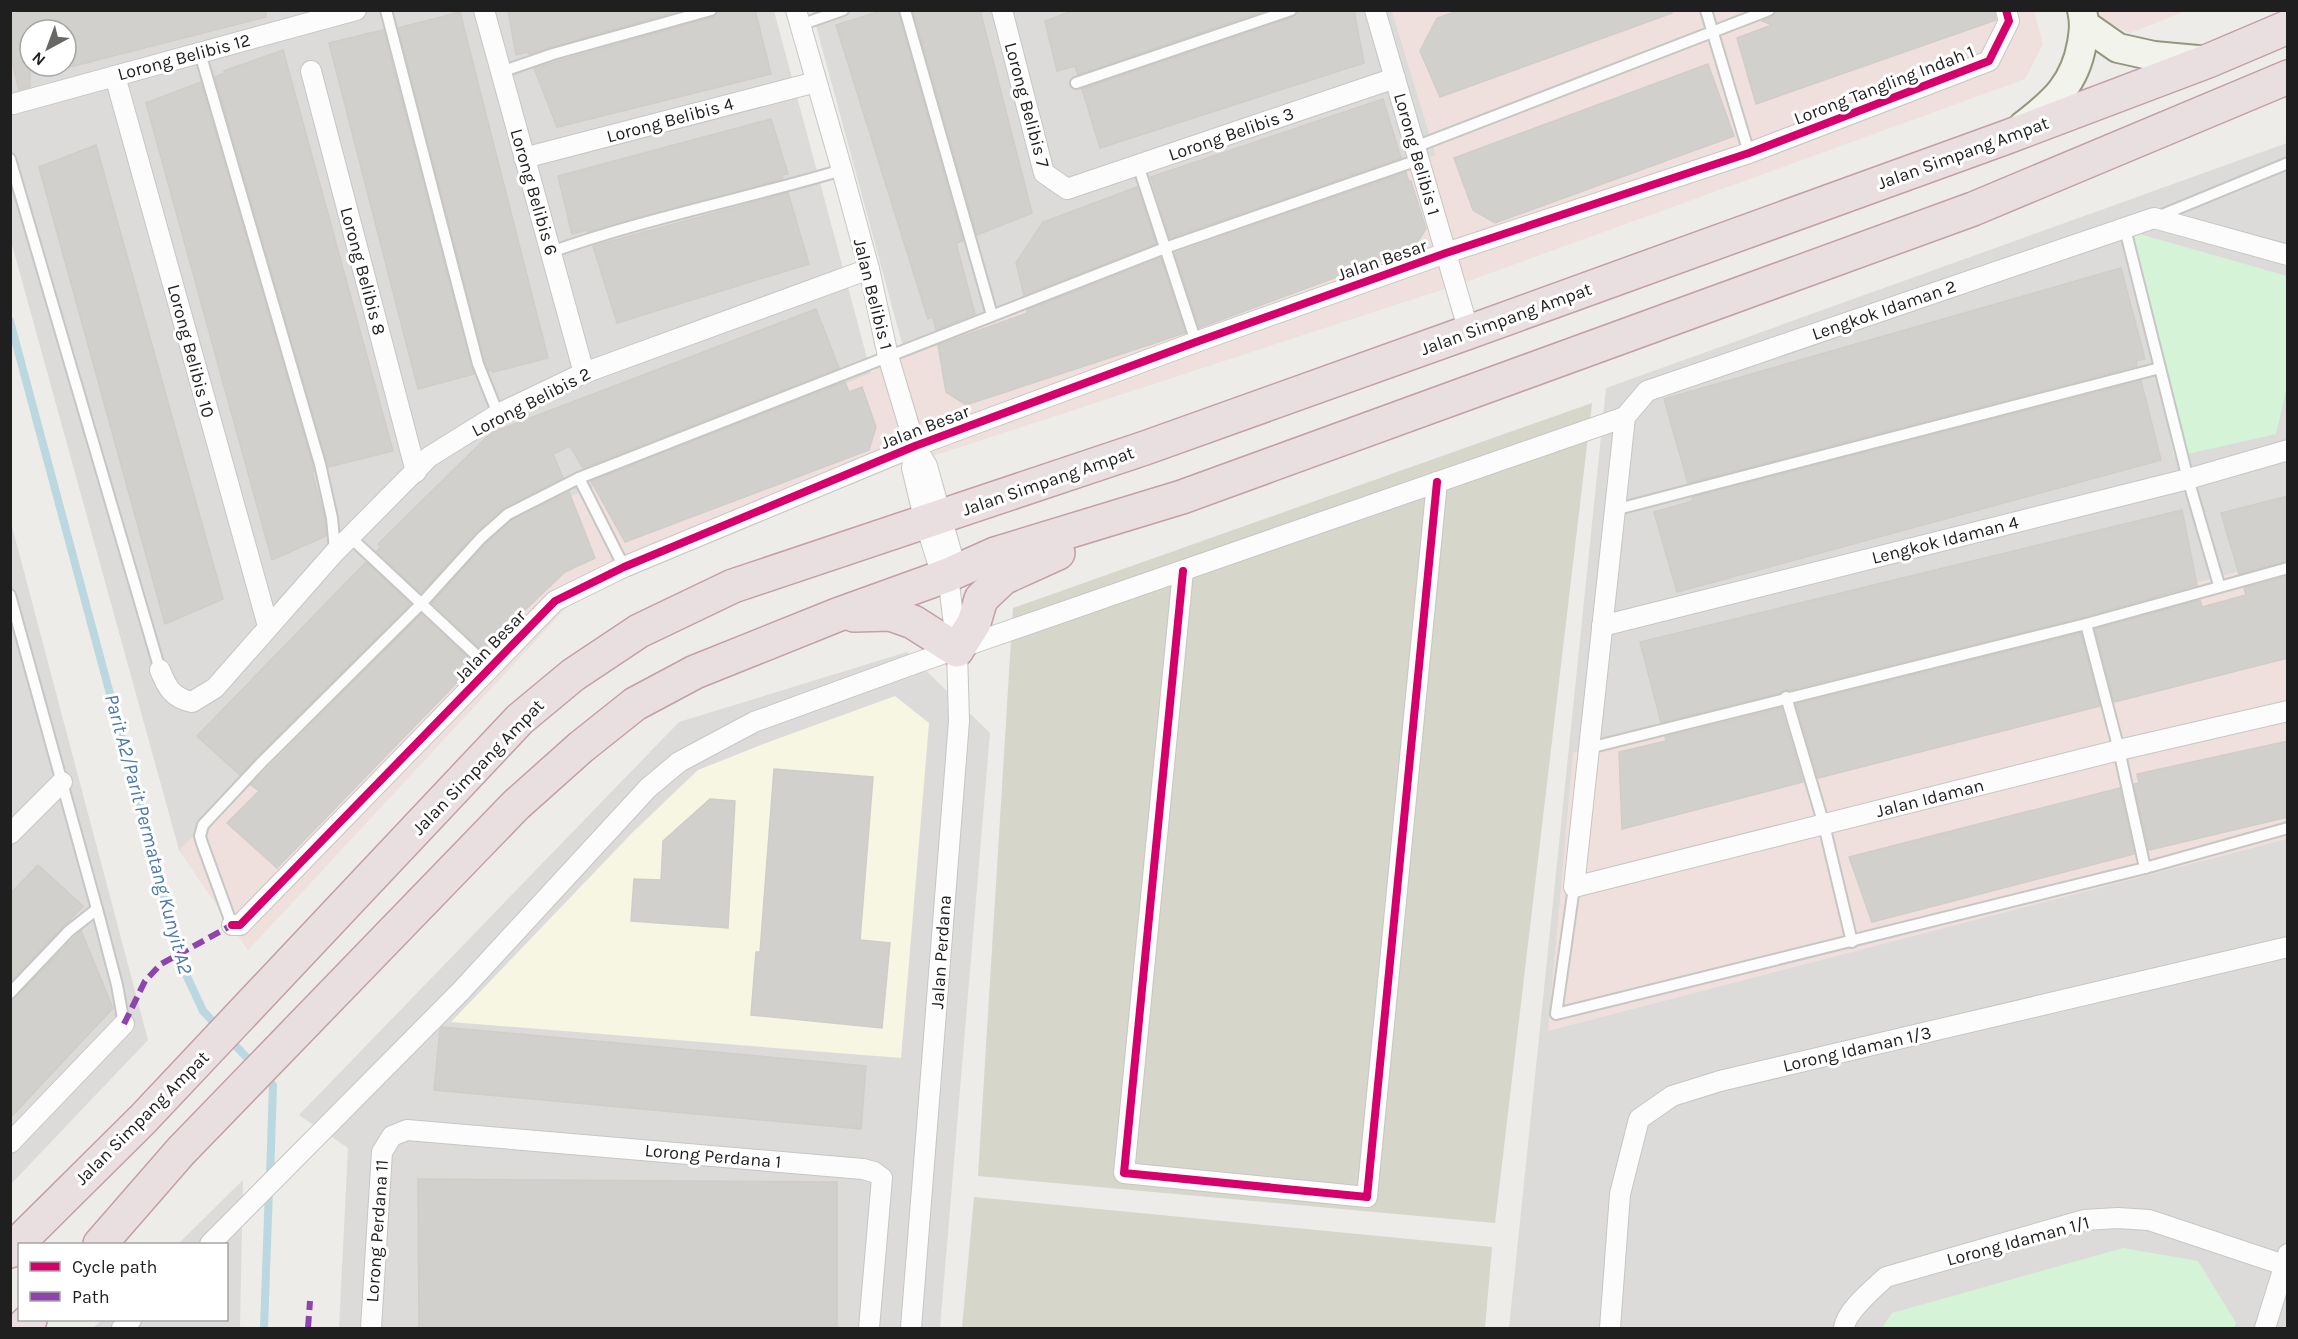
<svg xmlns="http://www.w3.org/2000/svg" width="2298" height="1339" font-family="Karla,sans-serif">
<rect width="100%" height="100%" fill="#edece8"/>
<g fill="#dcdbd9" fill-rule="evenodd">
<path d="M10,11H774L896,466L573,600L248,950L179,850L11,241ZM30,30H66V66H30Z"/>
<path d="M812,11H1392L1474,279L938,454L904,351Z"/>
<path d="M2287,143V1328H1509L1606,388Z"/>
<path d="M10,519L148,1040L11,1184H10Z"/>
<path d="M907,652L990,733L940,1328H339L348,1148L299,1115L679,722Z"/>
<path d="M243,1180L240,1328H93L102,1320H226V1244H178Z"/>
</g>
<g fill="#efe0dd">
<path d="M1392,11H2034L2043,44L2025,79L1474,279L938,454L896,466L573,600L248,950L179,850L518,518L871,373L904,351L1436,155Z"/>
<path d="M2099,11V10L2186,11L2130,33L2100,18Z"/>
<path d="M2287,558V839L1548,1031L1573,753Z"/>
</g>
<path fill="#f6f6e3" d="M895,696L929,723L901,1058L451,1022L632,833L698,770L766,743Z"/>
<g fill="#d6d6ca">
<path d="M1592,403L1495,1223L978,1176L1013,608Z"/>
<path d="M974,1197L1492,1247L1485,1328H962Z"/>
</g>
<g fill="#d5f3d7">
<path d="M2129,231L2287,276V386L2276,434L2174,457Z"/>
<path d="M2123,1248L2198,1261L2236,1323L2234,1328H1882L1892,1313Z"/>
</g>
<g fill="none" stroke-linecap="round" stroke-linejoin="round">
<g stroke="#bbd7e0" stroke-width="8">
<path d="M10,321L184,970L203,1011L219,1028"/>
<path d="M229,1039L254,1065"/>
<path d="M264,1076L273,1085L270,1177"/>
<path d="M264,1328L269,1189"/>
</g>
</g>
<g fill="#d2d0cc" stroke="#d0cdc9" stroke-width="1.5">
<path d="M28,10H266V17L66,68V30H30V87L19,90L10,54V15Z"/>
<path d="M508,10H681L529,54L528,52L516,55Z"/>
<path d="M718,10H755L771,74L557,127L534,68L713,17Z"/>
<path d="M884,10H898L963,241L956,243L975,314L936,330L933,317L928,319L836,25Z"/>
<path d="M913,10H980L1032,213L977,235Z"/>
<path d="M1075,10H1266L1078,75L1075,66L1057,71L1045,21Z"/>
<path d="M1298,10H1354L1364,63L1100,148L1082,89L1293,17Z"/>
<path d="M1460,10H1671L1672,13L1440,97L1420,51L1437,18Z"/>
<path d="M1776,10H1994L1996,20L1756,104L1737,38L1772,25L1762,21L1772,17Z"/>
<path d="M460,12L548,358L493,372L492,370L489,371L485,362L398,28Z"/>
<path d="M383,30L474,374L418,389L329,43Z"/>
<path d="M283,50L393,451L328,467L215,77L225,73L224,71Z"/>
<path d="M1708,64L1734,136L1495,223L1473,210L1454,158Z"/>
<path d="M201,82L313,466L314,471L312,472L325,519L326,536L272,560L146,103Z"/>
<path d="M1383,99L1401,158L1170,238L1151,177Z"/>
<path d="M771,119L788,174L782,175L783,179L588,232V230L572,234L558,176Z"/>
<path d="M96,145L223,599L165,624L39,167Z"/>
<path d="M1406,172L1409,182L1411,181L1426,229L1413,249L1199,328L1175,253Z"/>
<path d="M1137,187L1156,244L1024,295L1016,263L1043,222Z"/>
<path d="M788,193L809,264L617,323L593,246Z"/>
<path d="M1161,258L1185,333L966,405L946,392L938,345L1027,313V310Z"/>
<path d="M2121,268L2145,359L2136,361L2137,366L1688,483L1664,399Z"/>
<path d="M816,309L839,368L583,468L570,446L553,454L563,478L503,508L475,533L421,593L376,552L381,547L378,544L491,433Z"/>
<path d="M2141,381L2161,460L1677,592L1654,512L1693,501L1692,497Z"/>
<path d="M845,382L849,392L862,387L876,427L869,450L625,542L591,481Z"/>
<path d="M569,492L595,558L565,572L482,651L432,603L486,543L512,520Z"/>
<path d="M2288,496V561L2239,574L2221,513Z"/>
<path d="M2182,510L2197,585L2084,617L1789,690H1784L1780,693L1661,722L1640,642Z"/>
<path d="M366,562L411,604L240,775L197,736Z"/>
<path d="M2288,576V658L2114,702L2095,629L2200,600L2202,607L2246,595L2244,588Z"/>
<path d="M421,614L472,661L469,664L472,667L277,868L227,823L259,791L251,785Z"/>
<path d="M2081,633L2100,706L1818,778L1796,704Z"/>
<path d="M1781,708L1803,782L1622,829L1619,752L1666,741L1665,737Z"/>
<path d="M2288,741V817L2149,850L2134,784L2139,783L2137,774Z"/>
<path d="M774,769L873,777L860,940L890,943L882,1028L751,1015L756,952H760Z"/>
<path d="M2120,788L2134,854L1872,922L1849,857Z"/>
<path d="M710,799L735,801L728,928L631,921L634,879L661,880L663,841Z"/>
<path d="M38,865L83,906L10,982V894Z"/>
<path d="M81,931L113,1008L10,1118V1000L15,998Z"/>
<path d="M442,1027L866,1066L861,1129L434,1090L440,1030Z"/>
<path d="M418,1179L837,1182V1329H419Z"/>
</g>
<g fill="none" stroke-linecap="round" stroke-linejoin="round">
<g stroke="#c6c6c4" stroke-width="14">
<g id="lane">
<path d="M386,10L478,364L498,414"/>
<path d="M905,10L992,315"/>
<path d="M1706,10L1749,153"/>
<path d="M800,25L843,10"/>
<path d="M200,53L320,464L332,518L335,550"/>
<path d="M501,72L553,54L711,10"/>
<path d="M1076,83L1291,10"/>
<path d="M1415,147L1769,10"/>
<path d="M10,159L160,670"/>
<path d="M1138,165L1196,342"/>
<path d="M2157,217L2288,163"/>
<path d="M2125,229L2188,479L2219,585"/>
<path d="M551,252C646,218 745,199 842,170"/>
<path d="M579,478L624,567"/>
<path d="M1614,510L2160,368"/>
<path d="M350,537L489,667"/>
<path d="M10,595L97,909L117,985L124,1024"/>
<path d="M2086,624L2119,750L2145,868"/>
<path d="M1786,697L1824,825L1852,942"/>
<path d="M1589,748L2086,624L2288,568"/>
<path d="M1574,887L1556,1014L2145,868L2288,828"/>
<path d="M232,925L202,843L200,836L203,825L262,762L421,604L481,538L508,514L579,478L1165,248L1418,160"/>
<path d="M10,993L69,931L97,909"/>
</g>
</g>
<g stroke="#c6c6c4" stroke-width="22">
<g id="street">
<path d="M484,10L584,373"/>
<path d="M796,10L842,170L869,269L888,356L915,446L912,468L925,522L937,560L948,575"/>
<path d="M1002,10L1044,173L1067,189L1395,78"/>
<path d="M1375,10L1469,332"/>
<path d="M311,71L416,472"/>
<path d="M115,76L268,626"/>
<path d="M13,104L356,10"/>
<path d="M524,158L816,82"/>
<path d="M1625,417L1574,887L2119,750L2288,711"/>
<path d="M1625,417L1647,391L2154,218L2288,255"/>
<path d="M1183,571L1124,1173L1367,1197L1437,482"/>
<path d="M1602,626L2188,479L2288,450"/>
<path d="M160,670C167,688 173,698 192,702L215,688L334,553L429,457L498,414L584,373L869,269"/>
<path d="M10,834L62,782"/>
<path d="M232,925H240L555,601L624,567L915,446L1196,342L1446,253L1749,153L1989,61L2009,21L2006,10"/>
<path d="M10,1143L124,1024"/>
<path d="M210,1244L461,991L648,788L679,762L754,722L916,663L1625,417"/>
<path d="M122,1328L131,1320"/>
<path d="M371,1328L382,1152L392,1136L407,1130L863,1169L874,1172L882,1178L869,1328"/>
<path d="M911,1328L959,721L957,650L948,575L953,559L927,466L915,446"/>
<path d="M1610,1328L1620,1194L1639,1119L1672,1096L1720,1081L2288,947"/>
<path d="M1844,1328C1846,1311 1873,1289 1886,1277L2084,1220L2118,1218L2149,1220L2284,1265"/>
<path d="M2265,1328L2288,1254"/>
</g>
</g>
<g stroke="#949780" stroke-width="32">
<g id="secondary">
<path d="M2085,25L2118,48L2154,56L2208,61"/>
<path d="M2023,126C2054,102 2075,84 2082,43C2084,31 2085,23 2082,10"/>
</g>
</g>
<g stroke="#c39fa8" stroke-width="36">
<g id="highway">
<path d="M854,615L890,614L913,622L957,650L974,623L981,599L1003,578L1058,553"/>
<path d="M100,1244L181,1151L516,805L581,747L635,704L695,672L837,615L948,575L995,554L1182,497L1973,209L2288,77"/>
<path d="M10,1251L143,1119L520,719L573,675L639,631L733,586L1145,448L1469,332L2007,137L2208,61L2288,27"/>
<path d="M22,1328L30,1320"/>
</g>
</g>
<use href="#lane" stroke="#fcfcfc" stroke-width="10"/>
<use href="#street" stroke="#fcfcfc" stroke-width="20"/>
<use href="#secondary" stroke="#f2f4eb" stroke-width="28"/>
<use href="#highway" stroke="#eadfe0" stroke-width="33"/>
<g stroke="#8e44ad" stroke-width="6" stroke-dasharray="12 6" stroke-linecap="butt">
<path d="M124,1024L145,981L161,964L232,925"/>
<path d="M308,1328L310,1301"/>
</g>
<g stroke="#fff" stroke-width="11">
<g id="cycleway">
<path d="M1183,571L1124,1173L1367,1197L1437,482"/>
<path d="M232,925H240L555,601L624,567L915,446L1196,342L1446,253L1749,153L1989,61L2009,21L2006,10"/>
</g>
</g>
<use href="#cycleway" stroke="#d6006c" stroke-width="8"/>
</g>
<g text-anchor="middle" stroke-width="6" stroke-linejoin="round" paint-order="stroke">
<g font-size="18" fill="#1f1f1f" stroke="#fff">
<text transform="translate(184 57) rotate(-15)" y="6">Lorong Belibis 12</text>
<text transform="translate(1884 85) rotate(-21)" y="6">Lorong Tangling Indah 1</text>
<text transform="translate(1027 105) rotate(75)" y="6">Lorong Belibis 7</text>
<text transform="translate(670 120) rotate(-15)" y="6">Lorong Belibis 4</text>
<text transform="translate(1231 134) rotate(-19)" y="6">Lorong Belibis 3</text>
<text transform="translate(1963 153) rotate(-20)" y="6">Jalan Simpang Ampat</text>
<text transform="translate(1417 154) rotate(74)" y="6">Lorong Belibis 1</text>
<text transform="translate(534 192) rotate(74)" y="6">Lorong Belibis 6</text>
<text transform="translate(1382 260) rotate(-19)" y="6">Jalan Besar</text>
<text transform="translate(363 271) rotate(75)" y="6">Lorong Belibis 8</text>
<text transform="translate(873 294) rotate(76)" y="6">Jalan Belibis 1</text>
<text transform="translate(1884 310) rotate(-19)" y="6">Lengkok Idaman 2</text>
<text transform="translate(1506 319) rotate(-20)" y="6">Jalan Simpang Ampat</text>
<text transform="translate(191 351) rotate(75)" y="6">Lorong Belibis 10</text>
<text transform="translate(531 402) rotate(-27)" y="6">Lorong Belibis 2</text>
<text transform="translate(925 427) rotate(-21)" y="6">Jalan Besar</text>
<text transform="translate(1048 481) rotate(-19)" y="6">Jalan Simpang Ampat</text>
<text transform="translate(1945 540) rotate(-14)" y="6">Lengkok Idaman 4</text>
<text transform="translate(490 646) rotate(-46)" y="6">Jalan Besar</text>
<text transform="translate(478 767) rotate(-46)" y="6">Jalan Simpang Ampat</text>
<text transform="translate(1930 798) rotate(-14)" y="6">Jalan Idaman</text>
<text transform="translate(941 952) rotate(-86)" y="6">Jalan Perdana</text>
<text transform="translate(1857 1049) rotate(-13)" y="6">Lorong Idaman 1/3</text>
<text transform="translate(142 1118) rotate(-45)" y="6">Jalan Simpang Ampat</text>
<text transform="translate(713 1156) rotate(5)" y="6">Lorong Perdana 1</text>
<text transform="translate(377 1231) rotate(-86)" y="6">Lorong Perdana 11</text>
<text transform="translate(2018 1241) rotate(-15)" y="6">Lorong Idaman 1/1</text>
</g>
<g font-size="20" font-style="italic" fill="#4b79af" stroke="#fff">
<text transform="translate(149 834) rotate(75)" y="7">Parit A2/Parit Permatang Kunyit A2</text>
</g>
</g>
<rect width="2298" height="1339" fill="none" stroke="#1f1f1f" stroke-width="24"/>
<rect x="18" y="1243" width="210" height="78" fill="#ffffff" stroke="#a5a5a5" stroke-width="1.5"/>
<rect x="30" y="1262" width="30" height="9" fill="#d6006c" stroke="#a5a5a5" stroke-width="1.5"/>
<text x="72" y="1273" font-size="18" fill="#1f1f1f">Cycle path</text>
<rect x="30" y="1292" width="30" height="9" fill="#8e44ad" stroke="#a5a5a5" stroke-width="1.5"/>
<text x="72" y="1303" font-size="18" fill="#1f1f1f">Path</text>
<g transform="translate(48 48) rotate(221)"><circle r="28" fill="#ffffff" stroke="#a5a5a5" stroke-width="1.5"/>
<path d="M0-4.5L10 22L0 15L-10 22Z" fill="#676765"/>
<text y="-9" font-size="16" font-weight="bold" text-anchor="middle" fill="#1f1f1f">N</text>
</g>
</svg>
